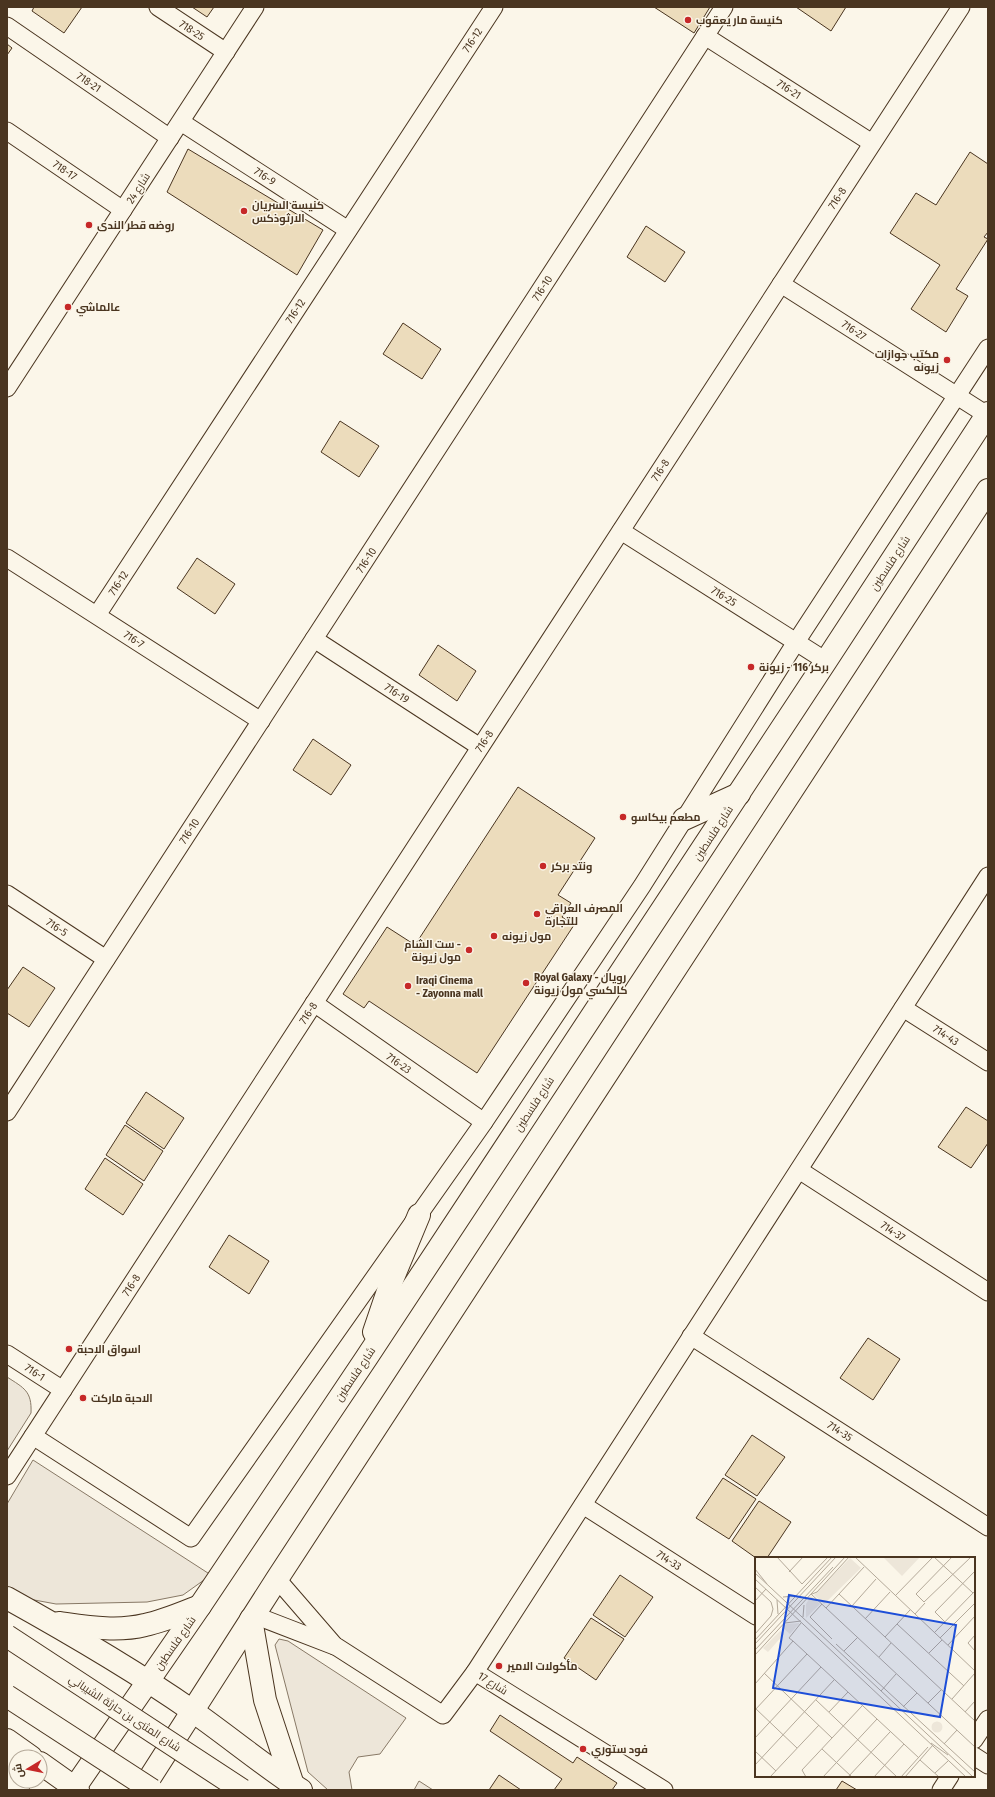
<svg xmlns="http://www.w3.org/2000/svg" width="995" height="1797" font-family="'Fira Sans Condensed',Cairo,sans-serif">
<rect width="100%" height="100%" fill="#fbf6e9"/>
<g fill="#ede6d9" stroke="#887966">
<path d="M7,1377C24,1388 32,1391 31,1413L7,1451Z"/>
<path d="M33,1460L211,1575L183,1595L147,1602L56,1604L18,1597L7,1590V1504Z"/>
<path d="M279,1639L288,1641L406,1718L380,1754L358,1757L349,1772L352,1790H328L308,1772L275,1645Z"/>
<path d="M419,1781L433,1790H414Z"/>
</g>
<g fill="#ecdcbc" stroke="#4a3520">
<path d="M34,7H82L64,33L32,11Z"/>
<path d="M192,7H214L207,17Z"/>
<path d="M654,7H710L694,33Z"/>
<path d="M796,7H846L831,31Z"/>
<path d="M7,44L12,48L7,55Z"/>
<path d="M188,149L323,230L297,275L167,192Z"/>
<path d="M970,152L988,164V232L984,237L988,239L956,289L968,296L946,332L911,309L940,265L890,233L916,193L936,205Z"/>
<path d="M646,226L685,252L665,282L627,257Z"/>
<path d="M403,323L441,349L422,379L383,354Z"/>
<path d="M340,421L379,446L359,477L321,452Z"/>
<path d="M197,558L235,584L215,614L177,588Z"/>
<path d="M438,645L476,671L457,701L419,675Z"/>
<path d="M313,739L351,765L331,795L293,770Z"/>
<path d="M518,787L595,838L558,895L571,903L562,917L574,925L477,1073L369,1001L364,1008L343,994L387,927L415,945Z"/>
<path d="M23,967L55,988L29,1027L7,1013V990Z"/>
<path d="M146,1092L184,1118L164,1149L126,1123Z"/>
<path d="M966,1107L988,1121V1143L971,1168L938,1147Z"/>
<path d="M125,1125L163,1151L144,1181L106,1155Z"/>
<path d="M105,1158L143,1184L123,1215L85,1189Z"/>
<path d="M229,1235L269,1261L249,1294L209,1267Z"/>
<path d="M868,1338L900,1359L873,1400L840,1378Z"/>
<path d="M752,1435L785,1457L757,1496L725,1475Z"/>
<path d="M723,1478L756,1499L729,1539L696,1518Z"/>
<path d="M759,1501L791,1522L767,1558H756L732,1541Z"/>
<path d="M620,1575L653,1597L625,1637L593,1615Z"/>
<path d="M591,1618L624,1639L596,1680L564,1658Z"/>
<path d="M500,1715L573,1763L577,1757L617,1783L612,1790H554L562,1779L490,1731Z"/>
<path d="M499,1775L521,1790H489Z"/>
<path d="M842,1781L857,1790H836Z"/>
</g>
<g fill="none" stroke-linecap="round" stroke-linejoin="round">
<g stroke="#4a3520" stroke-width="19">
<g id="minor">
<path d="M158,7L226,52"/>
<path d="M7,26L170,138"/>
<path d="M705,36L872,143"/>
<path d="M181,122L348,230"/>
<path d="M7,131L123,210"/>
<path d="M781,284L987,415"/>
<path d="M7,388L255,7"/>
<path d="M621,531L826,661"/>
<path d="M7,558L261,721"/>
<path d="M97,615L494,7"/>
<path d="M314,639L480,747"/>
<path d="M7,894L106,959"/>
<path d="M314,1003L484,1122"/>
<path d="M903,1008L988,1062"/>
<path d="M7,1112L724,7"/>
<path d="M799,1170L988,1292"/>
<path d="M691,1336L988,1527"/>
<path d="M7,1354L63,1390"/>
<path d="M33,1436L191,1538L484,1122L642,886L796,642L988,348"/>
<path d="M7,1476L961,7"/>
<path d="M583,1505L756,1616"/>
<path d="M277,1579L335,1646"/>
<path d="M254,1615L337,1647L443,1715L475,1672L664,1790"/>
<path d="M475,1672L988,876"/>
<path d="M974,1740L988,1719"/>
<path d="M974,1756L988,1765"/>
<path d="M941,1790L950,1776"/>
</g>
</g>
<g stroke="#4a3520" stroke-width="24">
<g id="major">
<path d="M684,819L739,794"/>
<path d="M374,1332L390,1285L419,1215"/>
<path d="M7,1598C70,1633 132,1669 191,1710C228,1736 263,1765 301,1790"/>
<path d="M251,1619L265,1700L293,1785"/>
<path d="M59,1623C88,1627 117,1632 145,1625C164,1621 182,1613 200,1606"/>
<path d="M7,1740L31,1757"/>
<path d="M7,1757L18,1790"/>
<path d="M40,1763L78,1790"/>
<path d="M73,1790L200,1606L367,1357L826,661L988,413"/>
<path d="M142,1790L277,1579L988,490"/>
</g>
</g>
<use href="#minor" stroke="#fbf6e9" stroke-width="17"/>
<use href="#major" stroke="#fbf6e9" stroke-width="22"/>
<g stroke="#4a3520" stroke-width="24" stroke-linecap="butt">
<g id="major-bridge">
<path d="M7,1636L242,1790"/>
<path d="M7,1696L152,1790"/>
</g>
</g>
<use href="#major-bridge" stroke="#fbf6e9" stroke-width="22"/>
</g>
<g fill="#c62828" stroke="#fbf6e9" stroke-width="1.5">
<circle cx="688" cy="20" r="4"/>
<circle cx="244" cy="211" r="4"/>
<circle cx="89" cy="225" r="4"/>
<circle cx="68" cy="307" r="4"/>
<circle cx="947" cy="360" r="4"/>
<circle cx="751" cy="667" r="4"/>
<circle cx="623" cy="817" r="4"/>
<circle cx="543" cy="866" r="4"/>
<circle cx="537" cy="914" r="4"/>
<circle cx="494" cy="936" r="4"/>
<circle cx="469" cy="950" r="4"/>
<circle cx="526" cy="983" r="4"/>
<circle cx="408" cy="986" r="4"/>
<circle cx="69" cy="1349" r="4"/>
<circle cx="83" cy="1398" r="4"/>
<circle cx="499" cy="1666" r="4"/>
<circle cx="583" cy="1749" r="4"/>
</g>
<g text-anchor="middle" stroke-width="3" stroke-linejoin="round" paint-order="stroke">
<g font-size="11" font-weight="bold" fill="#4a3520" stroke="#fbf6e9" text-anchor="start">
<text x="696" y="24">كنيسة مار يعقوب</text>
<text x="252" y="209">كنيسة السريان<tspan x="252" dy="13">الارثوذكس</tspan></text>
<text x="97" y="229">روضه قطر الندى</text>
<text x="76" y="311">عالماشي</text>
<text x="939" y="358" text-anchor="end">مكتب جوازات<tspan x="939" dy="13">زيونه</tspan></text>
<text x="759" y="671">بركر 116 - زيونة</text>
<text x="631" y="821">مطعم بيكاسو</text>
<text x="551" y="870">ونتد بركر</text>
<text x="545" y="912">المصرف العراقي<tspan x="545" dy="13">للتجارة</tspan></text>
<text x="502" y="940">مول زيونه</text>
<text x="461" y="948" text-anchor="end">ست الشام -<tspan x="461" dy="13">مول زيونة</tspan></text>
<text x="534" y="981">Royal Galaxy - رويال<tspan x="534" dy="13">كالكسي مول زيونة</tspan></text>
<text x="416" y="984">Iraqi Cinema<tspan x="416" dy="13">- Zayonna mall</tspan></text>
<text x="77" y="1353">اسواق الاحبة</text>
<text x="91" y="1402">الاحبة ماركت</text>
<text x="507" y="1670">مأكولات الامير</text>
<text x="591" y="1753">فود ستوري</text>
</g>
<g font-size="11" fill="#4a3520" stroke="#fbf6e9">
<text transform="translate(192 30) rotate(33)" y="4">718-25</text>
<text transform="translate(472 40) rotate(-57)" y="4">716-12</text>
<text transform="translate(89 82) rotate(34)" y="4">718-21</text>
<text transform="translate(789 89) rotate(33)" y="4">716-21</text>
<text transform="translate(65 170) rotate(34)" y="4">718-17</text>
<text transform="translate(265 176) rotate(33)" y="4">716-9</text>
<text transform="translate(138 188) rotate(-57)" y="4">شارع 24</text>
<text transform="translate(837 198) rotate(-57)" y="4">716-8</text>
<text transform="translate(542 288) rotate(-57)" y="4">716-10</text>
<text transform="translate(295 311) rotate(-57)" y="4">716-12</text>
<text transform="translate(854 330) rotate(33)" y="4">716-27</text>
<text transform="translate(660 470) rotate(-57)" y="4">716-8</text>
<text transform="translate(366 560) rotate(-57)" y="4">716-10</text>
<text transform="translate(890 563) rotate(-57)" y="4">شارع فلسطين</text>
<text transform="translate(118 583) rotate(-57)" y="4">716-12</text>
<text transform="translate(724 596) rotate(32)" y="4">716-25</text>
<text transform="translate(134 639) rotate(33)" y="4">716-7</text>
<text transform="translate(397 693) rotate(33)" y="4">716-19</text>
<text transform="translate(484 741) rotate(-57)" y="4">716-8</text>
<text transform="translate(189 831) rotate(-57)" y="4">716-10</text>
<text transform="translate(713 833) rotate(-57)" y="4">شارع فلسطين</text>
<text transform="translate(57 927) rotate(33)" y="4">716-5</text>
<text transform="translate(308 1013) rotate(-57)" y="4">716-8</text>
<text transform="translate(946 1035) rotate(33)" y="4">714-43</text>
<text transform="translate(399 1063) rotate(35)" y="4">716-23</text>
<text transform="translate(534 1104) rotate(-57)" y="4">شارع فلسطين</text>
<text transform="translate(893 1231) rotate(33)" y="4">714-37</text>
<text transform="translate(131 1285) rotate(-57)" y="4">716-8</text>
<text transform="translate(35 1372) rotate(33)" y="4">716-1</text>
<text transform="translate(355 1374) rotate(-56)" y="4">شارع فلسطين</text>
<text transform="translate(840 1431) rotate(33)" y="4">714-35</text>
<text transform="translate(669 1560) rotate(33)" y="4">714-33</text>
<text transform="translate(175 1643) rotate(-55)" y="4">شارع فلسطين</text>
<text transform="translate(493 1683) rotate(32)" y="4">شارع 17</text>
<text transform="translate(125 1713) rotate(33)" y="4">شارع المثنى بن حارثة الشيباني</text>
</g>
</g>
<g transform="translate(755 1557)">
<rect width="220" height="220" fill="#fbf6e9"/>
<path d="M128,0H165L147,19ZM95,1L106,11L69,47L59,38ZM56,39L65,47L51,61V47ZM31,67L44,66V67L35,77L27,70ZM25,74L29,77L13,95L8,91ZM176.5 170a5.5 5.5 0 1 1 11 0a5.5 5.5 0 1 1-11 0Z" fill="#ede6d9"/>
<path fill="none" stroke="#b4a999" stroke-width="1" d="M22,0L47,27L73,0M100,0L220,114M179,0L218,36M197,0L161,37L169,45L216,0M0,12L12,27M34,15L48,0M0,16L218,220M0,22L211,220M0,30L16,45L18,52L16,59L0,77M56,37L220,190M57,37L62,35L94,0M84,37L220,164M140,39L178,0M28,40L40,39M22,43L23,57M0,44L11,32M67,47L55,60L77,82M97,49L121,22M71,51L109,10M160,57L170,46M48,60L49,48M110,62L135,35M190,65L180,55L220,14M30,66L46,64M142,67L209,129M179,76L220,34M220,78L213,86L220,94M130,80L155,53M185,81L220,46M0,83L77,0M38,84L164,201M0,87L81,0M81,87L220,215M193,88L220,59M0,93L78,10M89,94L103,80M174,96L187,83M0,98L90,0M124,100L136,86M9,116L77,181M0,127L38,84L34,81L46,66M126,134L141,117M197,142L220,116M61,143L142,220M173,146L186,133M148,150L162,136M0,151L42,191M0,153L52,97M74,155L93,135M210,155L220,144M0,181L66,110M176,186L193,198M189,187L202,173M67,192L97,220M0,194L21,214M165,203L184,220M0,208L79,123M180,216L193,204M15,220L64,168M51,220L47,213L107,149M68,220L122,162M93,220L135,175M119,220L149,187M146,220L173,190M150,220L178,188"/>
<path fill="#1d4ed8" fill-opacity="0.15" stroke="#1d4ed8" stroke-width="2" d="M34,38L201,68L185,160L18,131Z"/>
<rect width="220" height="220" fill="none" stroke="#4a3520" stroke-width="2"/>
</g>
<rect width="995" height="1797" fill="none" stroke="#4a3520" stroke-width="16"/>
<g transform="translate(28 1769) rotate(260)"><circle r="19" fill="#fbf6e9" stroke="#b4a999"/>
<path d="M0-3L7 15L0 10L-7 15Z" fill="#c62828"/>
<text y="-6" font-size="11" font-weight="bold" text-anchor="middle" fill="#4a3520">ش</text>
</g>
</svg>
